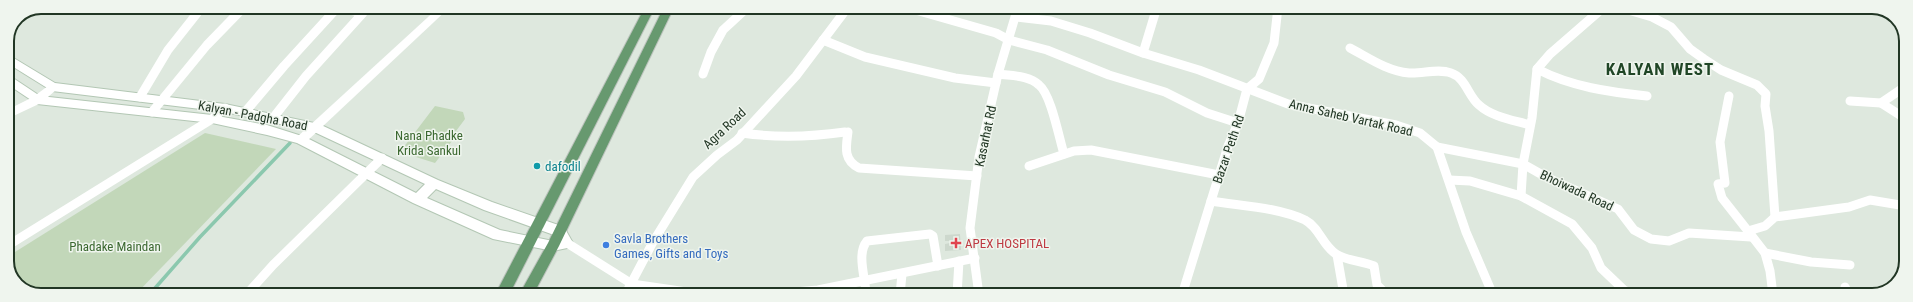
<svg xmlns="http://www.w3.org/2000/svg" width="1913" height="302" font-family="'Roboto Condensed',sans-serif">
<rect width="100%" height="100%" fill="#dee8de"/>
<path fill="#cdd8cd" d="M960,234L961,250L945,251V244L950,243V241H945V235Z"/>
<g fill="#c2d7b9">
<path d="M435,106L463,112L465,119L456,131L459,132L435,163L400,152Z"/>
<path d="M205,133L276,149L135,295H37L17,285L7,265V257Z"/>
</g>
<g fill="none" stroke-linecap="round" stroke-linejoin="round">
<path stroke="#8bc8ae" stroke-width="3.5" d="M149,295L200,237L290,143"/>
<g stroke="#b3c7b4" stroke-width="2">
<path id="secondary" d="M7,54L55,83L225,104L319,124L438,180L492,202L564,227L573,243L572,247L553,251L493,239L413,203L297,143L267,135L212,123L37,104L7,84V74L40,96L212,115L267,125L305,137L416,193L425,184L312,131L225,112L52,91L7,63ZM436,189L484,210L554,235L558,240L553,241L500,230L427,198Z"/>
</g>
<g stroke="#bcc3bd" stroke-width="2">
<g id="primary">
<path d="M645,7H655L509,295H495Z"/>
<path d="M664,7H674L559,246L533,295H519L548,243Z"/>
</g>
</g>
<g stroke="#fff" stroke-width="9">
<path d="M905,7L996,33L1009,40L1047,50L1109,75L1165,92L1207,113L1238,123"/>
<path d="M1618,7L1652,17L1671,27L1690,49L1704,59L1721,70L1757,85L1766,94L1765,106L1769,131L1775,217"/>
<path d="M1016,17L1051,21L1090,33L1143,53L1199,70L1288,104L1396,125L1420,133L1437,147L1466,232L1493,295"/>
<path d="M823,40L865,57L955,78L996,83"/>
<path d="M1350,48C1369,58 1387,71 1409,73C1423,74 1438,68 1451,73C1466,78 1468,96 1479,105C1492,117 1513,120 1530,125"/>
<path d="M1143,53L1157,7"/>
<path d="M1537,69C1572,87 1609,92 1647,96"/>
<path d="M703,74L711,52L723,30L748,7"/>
<path d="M998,74C1011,76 1029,75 1039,85C1051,94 1059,138 1064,154"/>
<path d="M1729,96L1720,142L1725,183L1718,184L1722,198L1748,231"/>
<path d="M140,97L168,50L202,7"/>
<path d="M1850,101L1881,103L1906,86"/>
<path d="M1881,103L1906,119"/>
<path d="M246,111L284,66L338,7L363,13L306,76L273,118"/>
<path d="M152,112L207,45L244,7"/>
<path d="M848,132C846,147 843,160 859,168L977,176"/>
<path d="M742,133C777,138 810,137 845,132"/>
<path d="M1437,147L1523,164L1546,177L1618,209L1634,230L1651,239L1669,241L1689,233L1751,237"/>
<path d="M1029,166L1074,151L1091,150L1219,175"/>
<path d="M1449,180L1470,181L1521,196L1572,224L1592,248L1601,268L1624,290L1635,295"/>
<path d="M1521,196L1523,164L1532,118L1537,69L1550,54L1604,7"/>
<path d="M1211,201C1241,206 1277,207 1305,220C1320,228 1322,245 1336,254C1347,261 1362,261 1374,266L1377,285L1387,295"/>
<path d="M567,243L632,284L707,295"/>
<path d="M7,246L212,119L225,108"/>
<path d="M1765,253L1811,262L1850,265"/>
<path d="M1337,255L1344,295"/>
<path d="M1845,287L1849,295"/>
<path d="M246,295L273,265L382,158"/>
<path d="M625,295L653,242L693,177L717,155L737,140L796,76L845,11L854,7"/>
<path d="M758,295L818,290L975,258"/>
<path d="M866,295C866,279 856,254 867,241L930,234L933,236L938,266"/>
<path d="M900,295L902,274"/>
<path d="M957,295L959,261"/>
<path d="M979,295L970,228L979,157L998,74L1018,7"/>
<path d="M1182,295L1228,146L1238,123L1247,89L1259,79L1274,43L1278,7"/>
<path d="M1773,295L1770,271L1765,253L1748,231L1765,226L1775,217L1849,207L1870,200L1906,206"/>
</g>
<g fill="#fff" fill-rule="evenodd">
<path d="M439,7H450L305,143H297L296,140L297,137Z"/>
<path d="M52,83L56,84L57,87L56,90L41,103L7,119V110L33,97Z"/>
</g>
<use href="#secondary" fill="#fff" fill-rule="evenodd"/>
<use href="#primary" fill="#67996f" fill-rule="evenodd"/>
</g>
<circle fill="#0f9aa8" stroke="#eff5ee" stroke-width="1.5" cx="537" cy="166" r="4"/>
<path fill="#e0444e" stroke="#eff5ee" stroke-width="1.5" d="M954 237h4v4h4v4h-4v4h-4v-4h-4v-4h4z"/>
<circle fill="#3f7fe0" stroke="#eff5ee" stroke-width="1.5" cx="606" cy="245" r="4"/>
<g text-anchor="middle" stroke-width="3" stroke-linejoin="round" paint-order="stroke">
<g font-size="13" fill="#213624" stroke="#eff5ee">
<text transform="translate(253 115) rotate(11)" y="5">Kalyan - Padgha Road</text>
<text transform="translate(1351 117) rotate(13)" y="5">Anna Saheb Vartak Road</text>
<text transform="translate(724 128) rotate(-43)" y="5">Agra Road</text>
<text transform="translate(985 136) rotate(-78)" y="5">Kasarhat Rd</text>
<text transform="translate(1228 149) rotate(-71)" y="5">Bazar Peth Rd</text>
<text transform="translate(1577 190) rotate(25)" y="5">Bhoiwada Road</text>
</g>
<g font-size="13" fill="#3b6830" stroke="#eff5ee">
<text x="429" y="140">Nana Phadke<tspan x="429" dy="15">Krida Sankul</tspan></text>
<text x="115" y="251">Phadake Maindan</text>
</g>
<g font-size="13" fill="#0d838f" stroke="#eff5ee" text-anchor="start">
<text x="545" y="171">dafodil</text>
</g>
<g font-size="13" fill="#366cbe" stroke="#eff5ee" text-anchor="start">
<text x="614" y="243">Savla Brothers<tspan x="614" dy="15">Games, Gifts and Toys</tspan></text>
</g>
<g font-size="13" fill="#be3a42" stroke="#eff5ee" text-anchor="start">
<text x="965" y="248">APEX HOSPITAL</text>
</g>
<g font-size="17" font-weight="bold" letter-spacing="1" fill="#204626" stroke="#eff5ee">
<text x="1660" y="75">KALYAN WEST</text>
</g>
</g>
<path d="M0 0H1913V302H0ZM41 14H1872A27 27 0 0 1 1899 41V261A27 27 0 0 1 1872 288H41A27 27 0 0 1 14 261V41A27 27 0 0 1 41 14Z" fill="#eff5ee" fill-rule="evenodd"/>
<path fill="none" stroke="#213624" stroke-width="2" d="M41 14H1872A27 27 0 0 1 1899 41V261A27 27 0 0 1 1872 288H41A27 27 0 0 1 14 261V41A27 27 0 0 1 41 14Z"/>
</svg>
